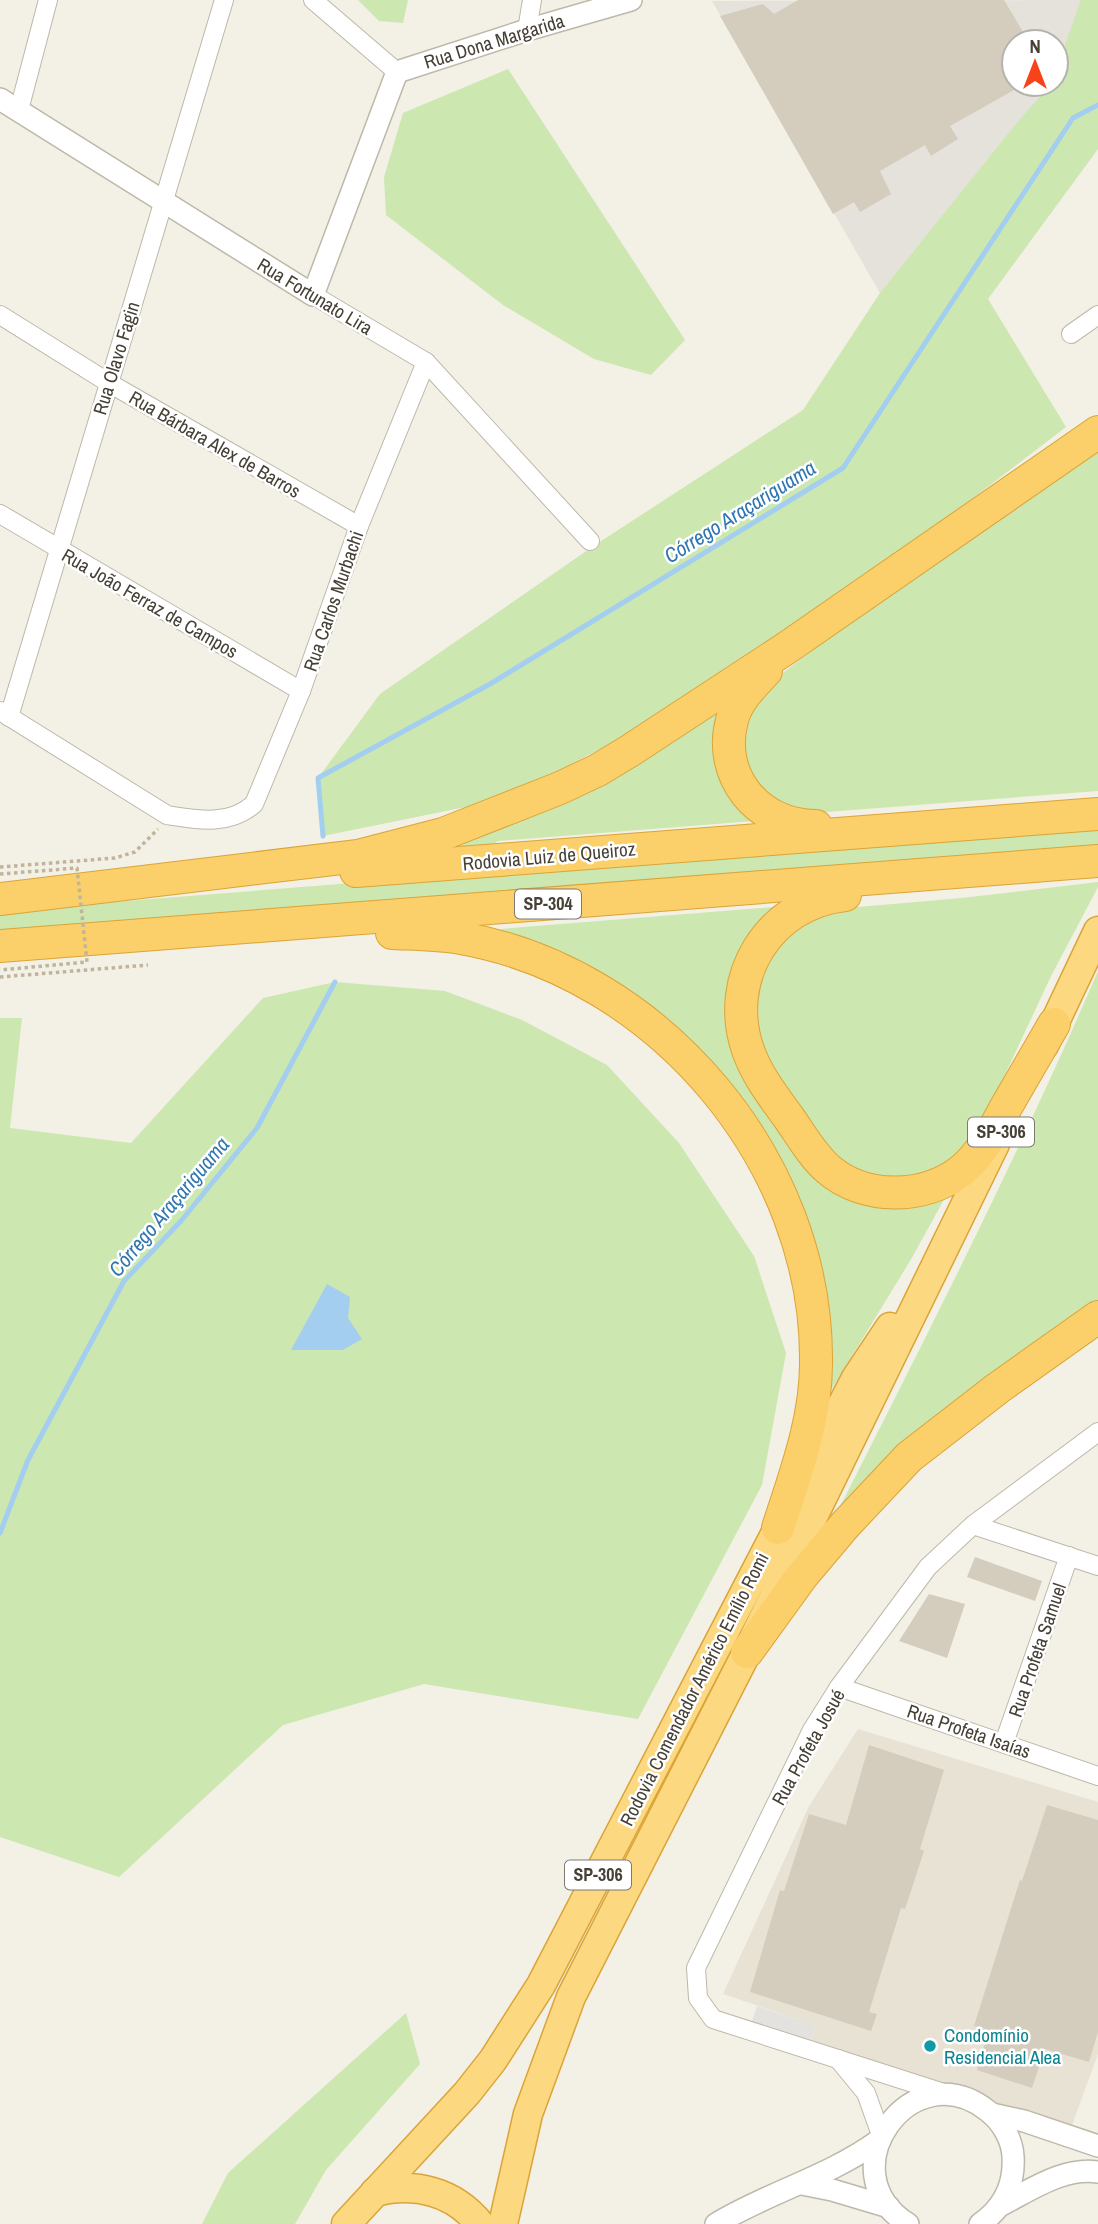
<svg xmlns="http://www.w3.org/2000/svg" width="1098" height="2224" font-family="'Archivo Narrow',sans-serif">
<rect width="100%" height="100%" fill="#f3f0e6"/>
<path fill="#e7e2d4" d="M858,1729L1098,1802V2054L1071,2128L810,2043L815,2025L723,1994L809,1806Z"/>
<path fill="#e5e1db" d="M1082,0L1056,70V42H1014V84H1051L1050,87L1010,131L880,293L712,1Z"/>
<g fill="#cce7b0">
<path d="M358,0H408L403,23L379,21Z"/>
<path d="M1081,0H1098V149L988,299L1066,427L787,640L675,711L500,800L323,836L318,778L380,694L595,545L803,410L880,293L1010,131L1051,84H1056V70Z"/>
<path d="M508,69L685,340L651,375L594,359L503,305L386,215L384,177L403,113Z"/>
<path d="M1098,449V791L800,814L762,795L743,765L742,726L767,685L830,637Z"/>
<path d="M718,708L754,821L498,841L492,845L436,849Z"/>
<path d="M1098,824V849L0,934V911Z"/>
<path d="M1098,882V887L1051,976L969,1152L910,1185L840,1169L757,1058L756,982L764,961L793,926L835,909L962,898Z"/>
<path d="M787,906L734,981L819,1174L951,1187L910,1261L822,1405L815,1281L679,1044L462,932Z"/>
<path d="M1098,971V1304L824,1538C919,1351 1015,1164 1098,971Z"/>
<path d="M335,982L445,991L522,1020L607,1065L679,1143L754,1256L786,1353L762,1485L638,1719L424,1684L283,1725L119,1877L0,1837V1018H22L10,1128L131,1143L263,998Z"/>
<path d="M406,2013L420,2064L326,2170L295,2224H202L228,2173Z"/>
</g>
<path fill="#e4e2de" d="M757,2006L815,2025L810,2043L752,2021Z"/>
<path fill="#a3ceef" d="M327,1284L350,1297L348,1318L362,1339L343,1350H291Z"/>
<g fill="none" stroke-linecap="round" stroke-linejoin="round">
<g stroke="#a3ceef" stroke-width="5">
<path d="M323,836L318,778L490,684L843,468L1073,118L1098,105"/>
<path d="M0,1533L28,1460L124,1281L181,1221L257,1128L335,982"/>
</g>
</g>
<g fill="#d4ccbc">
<path d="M798,0H1004L1029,42H1014V90L950,126L958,139L931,156L925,145L880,171L891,194L860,212L854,202L833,214L720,16L763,4L774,14Z"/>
<path d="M975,1557L1042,1581L1035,1601L967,1577Z"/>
<path d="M929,1594L965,1604L947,1658L899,1641Z"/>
<path d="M869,1745L944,1770L920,1849L924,1851L905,1909L901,1908L869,2012L877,2014L871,2031L750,1992L780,1890L784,1891L809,1814L846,1825Z"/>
<path d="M1047,1805L1098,1820V2032L1089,2062L1045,2049L1032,2088L977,2070L989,2030L974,2026L1020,1880L1022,1881Z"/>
</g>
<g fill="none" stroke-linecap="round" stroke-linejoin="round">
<g stroke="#beb8a9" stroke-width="20">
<g id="minor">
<path d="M313,0L397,72"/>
<path d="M527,30L532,0"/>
<path d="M19,110L48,0"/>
<path d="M313,295L426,362L590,541"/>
<path d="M0,315L109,383L359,526"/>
<path d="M1071,334L1098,315"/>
<path d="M0,514L301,691"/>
<path d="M0,711L167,815C198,820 229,826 254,804L301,691L359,526L426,362"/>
<path d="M9,717L224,0"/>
<path d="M973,1525L1098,1566"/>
<path d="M839,1687L1098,1776"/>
<path d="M1004,1743L1069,1556"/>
<path d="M838,2059L866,2093L881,2135"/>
<path d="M947,2094L713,2019L698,1998L696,1968L812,1730L839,1687L928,1567L973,1525L1098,1432"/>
</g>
</g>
<g stroke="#beb8a9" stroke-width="24">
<g id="tertiary">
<path d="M0,99L313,295L397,72L527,30L631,0"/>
<path d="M992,2114L1024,2121L1098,2146"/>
<path d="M802,2184L832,2190L889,2207"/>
<path d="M1001,2205C1031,2190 1063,2167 1098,2172"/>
<path d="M716,2224C769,2192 828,2177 878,2141"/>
<path d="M908,2224C825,2172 912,2050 988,2111C1002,2122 1012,2139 1013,2156C1015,2185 1003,2208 980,2224"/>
</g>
</g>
<g stroke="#dba438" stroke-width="31">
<g id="trunk">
<path d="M1044,1045L1098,931"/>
<path d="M375,2192C415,2182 453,2191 480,2224"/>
<path d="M346,2224L467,2093L493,2060L541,1985L856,1378L890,1327"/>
<path d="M503,2224L528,2114L571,1997L747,1652L995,1144"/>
</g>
</g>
<g stroke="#dba438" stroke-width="34">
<g id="motorway">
<path d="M766,671C753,685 737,700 732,720C717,776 758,826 816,826"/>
<path d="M356,871L1098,814"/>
<path d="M845,895C769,903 723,978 748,1050C757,1076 774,1097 789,1118C801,1135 812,1155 828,1169C864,1200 923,1200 961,1171C981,1155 994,1129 1006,1107C1022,1079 1038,1052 1054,1024"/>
<path d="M0,899L358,856L443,834L560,788L598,770L631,750L788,647L1098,432"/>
<path d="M392,933C415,934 439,934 461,938C659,973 819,1162 816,1364C816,1420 795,1475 778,1528"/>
<path d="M0,946L1098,861"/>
<path d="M747,1652L802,1576L845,1525L909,1457L998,1388L1098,1317"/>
</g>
</g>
<g stroke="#c0b49a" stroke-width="3.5" stroke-dasharray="3.5 3.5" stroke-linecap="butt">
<path d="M0,867L115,858L135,852L158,829"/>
<path d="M0,977L148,965"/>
</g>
<use href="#minor" stroke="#fff" stroke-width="18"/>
<use href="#tertiary" stroke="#fff" stroke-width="21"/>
<use href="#trunk" stroke="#fcd980" stroke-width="28"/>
<use href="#motorway" stroke="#fbcf69" stroke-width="32"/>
<path stroke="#c0b49a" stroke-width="3.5" stroke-dasharray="3.5 3.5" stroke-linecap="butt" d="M0,874L77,868L87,962L0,970"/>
</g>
<circle fill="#0f9aa8" stroke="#fff" stroke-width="2.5" cx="930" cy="2046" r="7"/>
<g text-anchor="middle" stroke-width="5" stroke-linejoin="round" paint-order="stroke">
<g fill="#fff" stroke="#7e7972" stroke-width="2">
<rect x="515" y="889.5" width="66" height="29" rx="5"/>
<rect x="968" y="1117.5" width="66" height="29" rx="5"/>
<rect x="565" y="1860.5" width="66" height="29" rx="5"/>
</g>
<g font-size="18" font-weight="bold" fill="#464036">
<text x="548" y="910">SP-304</text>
<text x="1001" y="1138">SP-306</text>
<text x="598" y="1881">SP-306</text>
</g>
<g font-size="19" fill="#464036" stroke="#fff">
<text transform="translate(494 41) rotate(-17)" y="7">Rua Dona Margarida</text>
<text transform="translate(315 296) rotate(31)" y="7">Rua Fortunato Lira</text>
<text transform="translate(116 358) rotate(-73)" y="7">Rua Olavo Fagin</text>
<text transform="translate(215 444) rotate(30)" y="7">Rua Bárbara Alex de Barros</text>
<text transform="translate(333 601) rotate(-71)" y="7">Rua Carlos Murbachi</text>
<text transform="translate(150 603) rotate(30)" y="7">Rua João Ferraz de Campos</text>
<text transform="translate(549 856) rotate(-5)" y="7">Rodovia Luiz de Queiroz</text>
<text transform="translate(1037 1650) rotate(-71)" y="7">Rua Profeta Samuel</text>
<text transform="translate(694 1689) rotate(-63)" y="7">Rodovia Comendador Américo Emílio Romi</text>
<text transform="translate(969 1731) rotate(19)" y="7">Rua Profeta Isaías</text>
<text transform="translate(808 1747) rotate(-61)" y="7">Rua Profeta Josué</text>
</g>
<g font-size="19" fill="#0d838f" stroke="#fff" text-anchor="start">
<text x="944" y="2042">Condomínio<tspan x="944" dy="22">Residencial Alea</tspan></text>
</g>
<g font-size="21" font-style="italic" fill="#3076b0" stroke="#fff">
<text transform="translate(740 512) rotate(-32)" y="7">Córrego Araçariguama</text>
<text transform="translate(169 1207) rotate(-50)" y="7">Córrego Araçariguama</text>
</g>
</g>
<g transform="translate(1035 63)"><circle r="33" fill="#ffffff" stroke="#b5b3af" stroke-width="2"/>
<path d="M0-5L12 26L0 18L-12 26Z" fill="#f7421a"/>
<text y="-10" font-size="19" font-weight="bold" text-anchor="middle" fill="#464036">N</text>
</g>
</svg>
